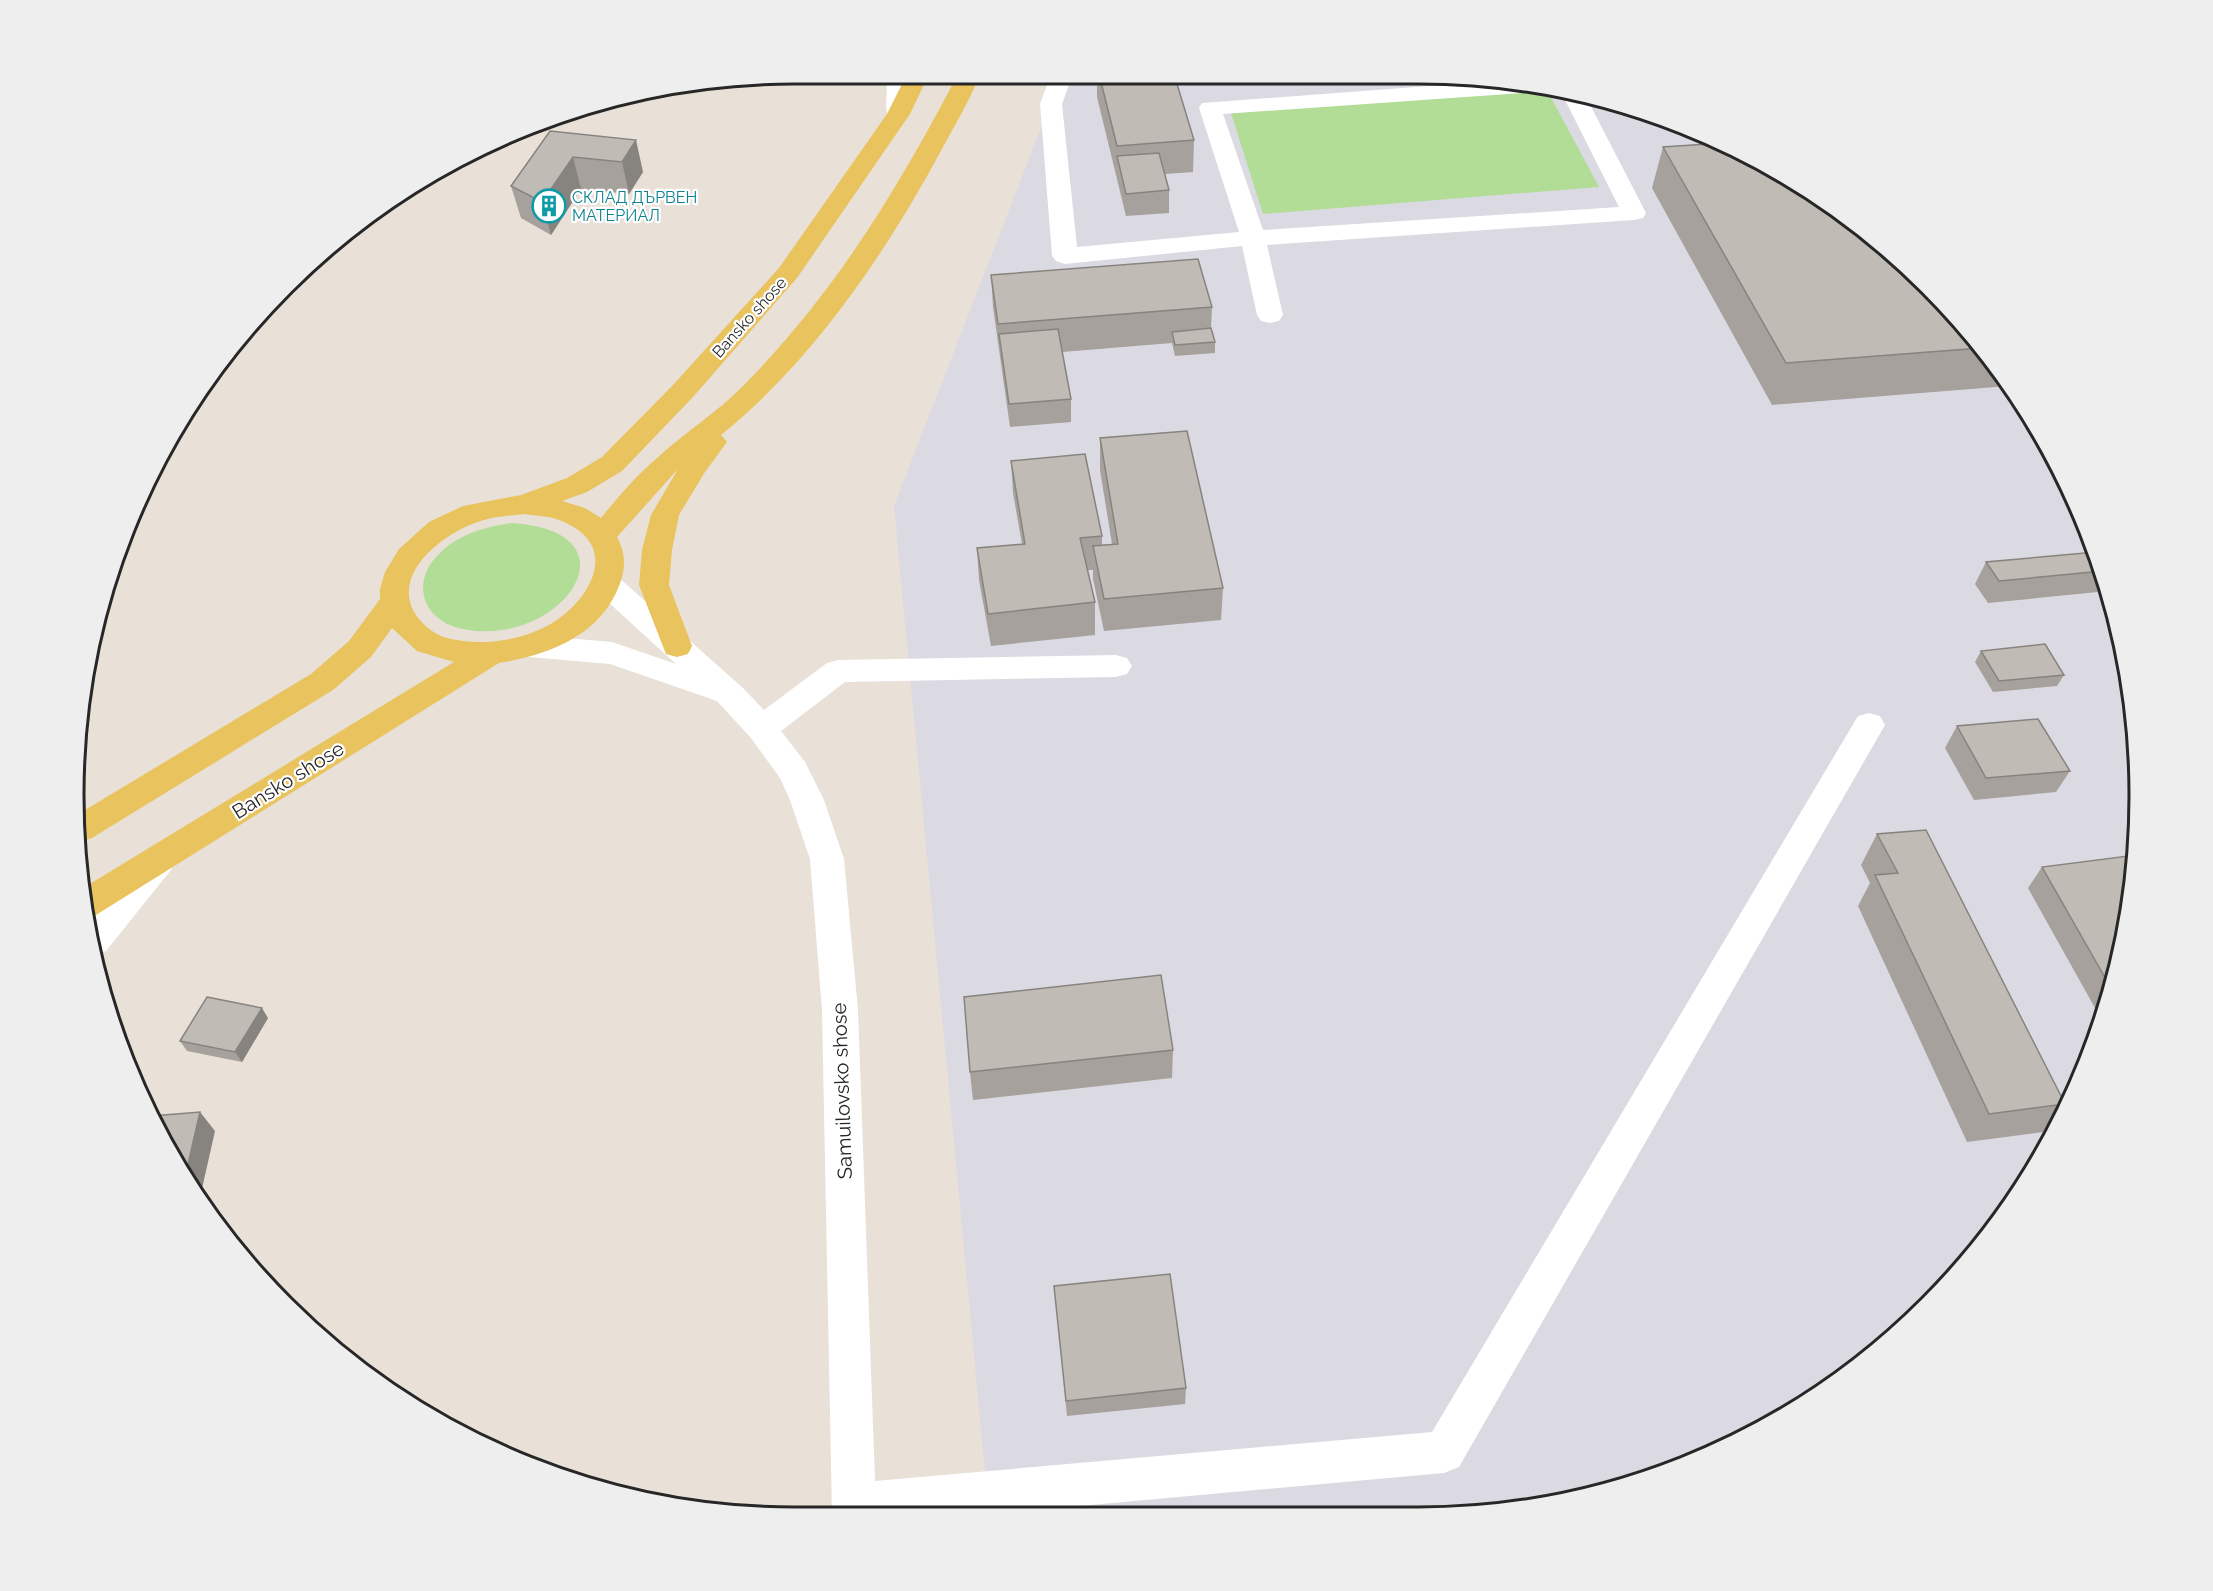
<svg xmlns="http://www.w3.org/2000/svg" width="2213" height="1591" font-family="Raleway,sans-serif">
<rect width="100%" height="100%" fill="#e9e1d8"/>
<path fill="#dbd9e1" d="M1062,74H1418L1559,87L1693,128L1779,170L1893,252L1961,320L2043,435L2101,564L2133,702L2138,843L2115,983L2065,1115L1990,1235L1893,1339L1818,1396L1694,1462L1512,1511L989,1514L894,506Z"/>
<g fill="#b1dd97">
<path d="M1547,90L1599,187L1263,214L1231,113Z"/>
<path d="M512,523C644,532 560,649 463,629C422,621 409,581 441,552C461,533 486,527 512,523Z"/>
</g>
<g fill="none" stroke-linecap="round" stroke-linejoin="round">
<g fill="#fff" fill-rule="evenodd">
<path d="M883,74H906C913,83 913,109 906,119L898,121L890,119C881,106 892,88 883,74Z"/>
<path d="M1051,74H1073L1062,104L1077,247L1239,232L1199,108L1202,103L1495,81L1547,86L1545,90L1537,92L1223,114L1263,230L1619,207L1561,92L1563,89L1585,95L1646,213L1643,218L1634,220L1267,245L1283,315L1279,321L1270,323L1261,321L1257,315L1242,246L1065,264L1056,261L1052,256L1040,104Z"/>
<path d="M607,573L618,577L743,688L764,710L827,663L838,660L1116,655L1127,658L1132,666L1127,674L1116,677L845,682L781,731L805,762L824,800L844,859L858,1010L875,1481L1432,1432L1858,716L1869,713L1880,716L1885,725L1459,1467L1444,1473L980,1515H832L822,1010L810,859L790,800L780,778L751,738L717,701L610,664L530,657L519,654L515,646L519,638L530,635L612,642L676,664L596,591L592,584L596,577Z"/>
<path d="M159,846L171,850L176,860L171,870L106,951L97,954L88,922L147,850Z"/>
</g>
<path fill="#e8c35e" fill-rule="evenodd" d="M907,74H929L910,114L797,278L693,397L622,471L587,492L562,501L585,508L601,518C618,497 636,476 657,458C685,432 718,412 744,385C837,290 897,190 958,74H980C971,98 956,123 943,147C888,250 813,361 721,435L727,442L705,472L679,515L672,550L669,585L692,646L688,654L677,657L666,654L639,585L642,550L651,515L678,469L617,537C626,553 626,569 619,586C600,636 548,655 499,663L96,915L87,918L80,890L454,662L417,651L392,628L371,657L333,690L92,838L80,842V813L311,674L349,641L380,599V589L385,572L399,549L429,522L463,506L521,495L567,478L602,457L673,385L779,268L887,114ZM524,514C537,516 552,516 564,522C626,549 584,610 541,629C512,642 478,646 447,638C434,635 419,622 413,610C394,571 444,534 475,523C490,517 508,516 524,514Z"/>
</g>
<g fill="#a6a19c">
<path d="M1097,74H1174L1194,140L1193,172L1165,174L1169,190V213L1126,216L1097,97Z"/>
<path d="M550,131L643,172L629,194L581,189L551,235L521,218L511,186Z"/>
<path d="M1663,147L1961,320L2008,386L1772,405L1652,188Z"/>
<path d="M991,275L1212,307L1211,328L1215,342V353L1175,356L1172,343L1062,352L1071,399V422L1010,427L993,307Z"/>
<path d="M1100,438L1223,588L1221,620L1104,631L1093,579V570H1087L1095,602V635L991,646L979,580L977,548L1022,544L1013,493L1011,461L1102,536V545L1112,544L1100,470Z"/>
<path d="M1986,562L2101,564L2108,591L1988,603L1975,584Z"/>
<path d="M1981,651L2064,675L2057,686L1993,692L1975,662Z"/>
<path d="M1957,726L2070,771L2056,792L1974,800L1945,748Z"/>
<path d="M1877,834L2065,1104L2043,1132L1967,1142L1858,906L1870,883L1861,865Z"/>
<path d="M2042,867L2115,983L2106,1007L2095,1008L2028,888Z"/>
<path d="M268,1018L242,1062L187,1051L180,1041Z"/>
<path d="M1173,1050L1172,1078L973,1100L970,1072Z"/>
<path d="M1054,1286L1186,1388L1185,1404L1067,1416Z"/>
</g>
<g fill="#87837f">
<path d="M636,140L643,172L629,194L622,162Z"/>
<path d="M573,157L581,189L551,235L542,202Z"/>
<path d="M262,1008L268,1018L242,1062L235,1052Z"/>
<path d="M200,1112L215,1131L199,1202L195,1196L185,1177Z"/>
</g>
<g fill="#c1bbb5" stroke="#87837f" stroke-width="1.5">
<path d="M1099,74H1174L1194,140L1117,146Z"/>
<path d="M550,131L636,140L622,162L573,157L542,202L511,186Z"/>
<path d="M1723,143L1779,170L1893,252L1961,320L1981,348L1786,363L1663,147Z"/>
<path d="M1159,153L1169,190L1126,194L1117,156Z"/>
<path d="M1198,259L1212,307L998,324L991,275Z"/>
<path d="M1211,328L1215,342L1175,345L1172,332Z"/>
<path d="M1058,329L1071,399L1009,404L999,334Z"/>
<path d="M1187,431L1223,588L1104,599L1093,546L1118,544L1100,438Z"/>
<path d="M1085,454L1102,536L1080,538L1095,602L988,614L977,548L1025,544L1011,461Z"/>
<path d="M2096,552L2101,564L2103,571L1999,581L1986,562Z"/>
<path d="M2045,644L2064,675L1999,681L1981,651Z"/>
<path d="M2038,719L2070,771L1986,778L1957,726Z"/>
<path d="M1926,830L2065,1104L1989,1114L1875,875L1898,873L1877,834Z"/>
<path d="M2136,855L2115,983L2113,988H2111L2042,867Z"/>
<path d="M1161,975L1173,1050L970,1072L964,997Z"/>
<path d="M207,997L262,1008L235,1052L180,1041Z"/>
<path d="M200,1112L185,1177L152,1116Z"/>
<path d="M1170,1274L1186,1388L1066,1401L1054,1286Z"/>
</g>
<defs>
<g id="building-ring" transform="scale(1.725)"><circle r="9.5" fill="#fff" stroke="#0f9aa8" stroke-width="1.5"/><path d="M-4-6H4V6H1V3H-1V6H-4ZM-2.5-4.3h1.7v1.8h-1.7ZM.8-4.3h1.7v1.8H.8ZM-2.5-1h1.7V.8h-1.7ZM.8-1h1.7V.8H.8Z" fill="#0f9aa8"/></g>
</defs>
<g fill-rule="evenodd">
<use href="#building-ring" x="549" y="206"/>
</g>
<g text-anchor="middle" stroke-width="4.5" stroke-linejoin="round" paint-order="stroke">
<g font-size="16" fill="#0d838f" stroke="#fff" text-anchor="start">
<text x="572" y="203">СКЛАД ДЪРВЕН<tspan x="572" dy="18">МАТЕРИАЛ</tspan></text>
</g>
<g font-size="16" fill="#272727" stroke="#fff">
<text transform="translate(749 317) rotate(-48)" y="6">Bansko shose</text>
</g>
<g font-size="20" fill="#272727" stroke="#fff">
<text transform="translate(288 780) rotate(-32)" y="7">Bansko shose</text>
<text transform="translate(842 1091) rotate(-92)" y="7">Samuilovsko shose</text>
</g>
</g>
<path d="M0 0H2213V1591H0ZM795 84H1418A711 711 0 0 1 2129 795V796A711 711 0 0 1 1418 1507H795A711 711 0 0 1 84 796V795A711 711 0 0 1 795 84Z" fill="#eee" fill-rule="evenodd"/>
<path fill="none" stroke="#272727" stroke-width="3" d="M795 84H1418A711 711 0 0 1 2129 795V796A711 711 0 0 1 1418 1507H795A711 711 0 0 1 84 796V795A711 711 0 0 1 795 84Z"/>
</svg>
